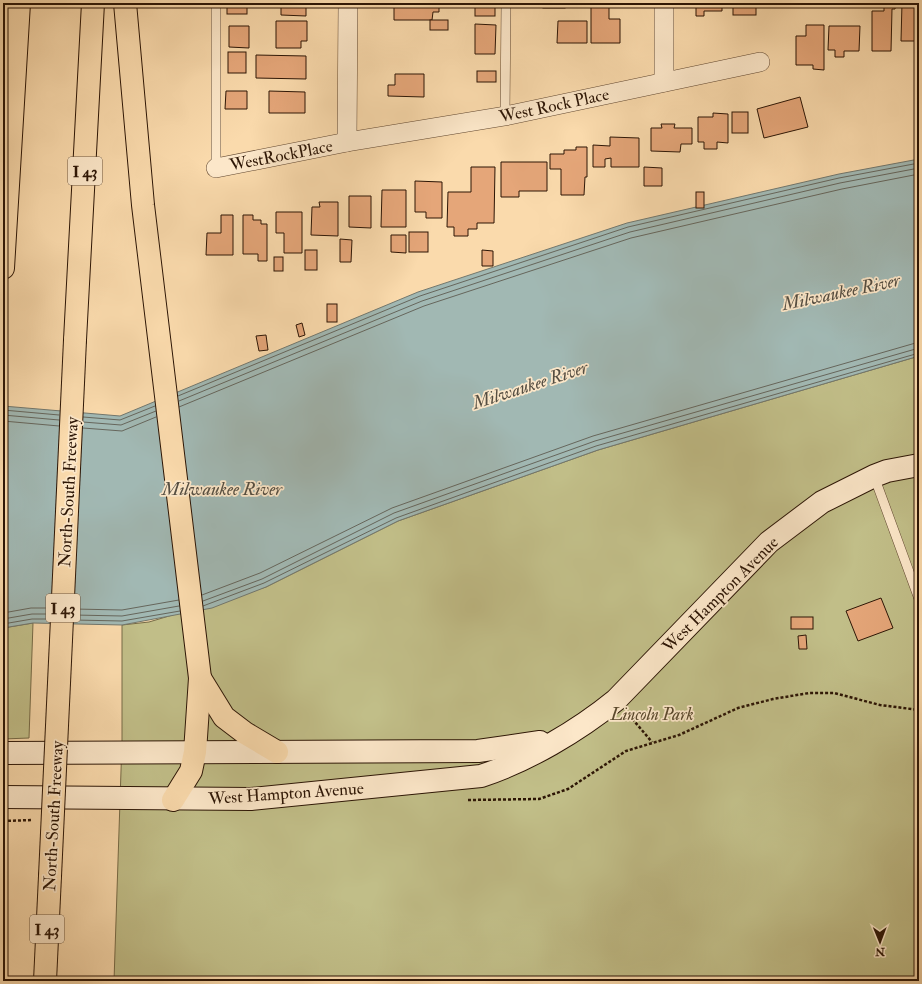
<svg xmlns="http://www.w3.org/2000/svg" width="922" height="984" font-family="'IM FELL Double Pica',serif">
<rect width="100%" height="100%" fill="#fadaac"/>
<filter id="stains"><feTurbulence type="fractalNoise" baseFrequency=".005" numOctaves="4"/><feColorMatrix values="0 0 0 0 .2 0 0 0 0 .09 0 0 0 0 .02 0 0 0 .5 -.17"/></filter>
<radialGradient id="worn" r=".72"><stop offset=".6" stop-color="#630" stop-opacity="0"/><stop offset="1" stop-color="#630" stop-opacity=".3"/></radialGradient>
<g fill="#c1be88" stroke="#766a46">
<path d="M919,356V981H114L122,741V625L149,622L266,587L398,521L598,450Z"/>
<path d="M33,623L29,738L3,739V628Z"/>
</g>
<path fill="#a1b8b3" stroke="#72776d" d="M919,159V356L598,450L398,521L266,587L212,608L122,625L33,623L3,628V406L120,416L418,292L627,223L839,174Z"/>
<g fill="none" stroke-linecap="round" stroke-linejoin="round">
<g stroke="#66665c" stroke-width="1">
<path d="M178,396L420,296L628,227L839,178L919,163"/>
<path d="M179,401L422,301L630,232L840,183L919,168"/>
<path d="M179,407L424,306L631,238L842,189L919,174"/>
<path d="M3,410L59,415"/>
<path d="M3,415L59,420"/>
<path d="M83,417L120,420L155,406"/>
<path d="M3,421L59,426"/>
<path d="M83,422L121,425L156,411"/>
<path d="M83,428L122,431L156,417"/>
<path d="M202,595L260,573L392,508L593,436L919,342"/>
<path d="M203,601L262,579L394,513L595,441L919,348"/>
<path d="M203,606L264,583L396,518L596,446L919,353"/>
<path d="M74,609L122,610L179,600"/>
<path d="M3,613L31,608H50"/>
<path d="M74,615L122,616L179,606"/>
<path d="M3,619L32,614H50"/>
<path d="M74,620L122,621L180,611"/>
<path d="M3,624L32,619H50"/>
</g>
</g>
<g fill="#e5a679" stroke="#2c1505">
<rect x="227" y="3" width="20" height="11"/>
<path d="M273,3H310V5H306V16L281,15V4Z"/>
<path d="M394,3H439V12H433L432,20H394Z"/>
<rect x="475" y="3" width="20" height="13"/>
<rect x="543" y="3" width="22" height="5"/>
<path d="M591,3H609V19H620V43H591Z"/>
<path d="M696,3H722V11H704V16H696Z"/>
<rect x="733" y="3" width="23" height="12"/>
<path d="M884,3H896L895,9H892L891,51H872V11H884Z"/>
<path d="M902,3H919V41H901Z"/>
<rect x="430" y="20" width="18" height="10"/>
<path d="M276,21H307V41H301V48H276Z"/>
<path d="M558,21H587V43H557Z"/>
<path d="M475,24L496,25L495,54H475Z"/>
<path d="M806,25H824V70L813,69V65H796V36H806Z"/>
<path d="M229,26H249V48L229,47Z"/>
<path d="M829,26H860L859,51H844V57H835V50H828Z"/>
<rect x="228" y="52" width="18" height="21"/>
<path d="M256,55L306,56V79L256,78Z"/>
<rect x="477" y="71" width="19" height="11"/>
<path d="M395,74H424V97L388,96V85H395Z"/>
<path d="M226,91H247V109H225Z"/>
<path d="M269,91L305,92V113H269Z"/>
<path d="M800,97L808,127L764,138L757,109Z"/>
<rect x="732" y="112" width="16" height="21"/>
<path d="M713,113L728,114V143L717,142V149H704V142H698V117H713Z"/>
<path d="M661,124H675L674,128H692V144H681L680,152L651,151V128H662Z"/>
<path d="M610,137L639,138V167H611V158L605,159V167H593V145L610,146Z"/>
<path d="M576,147H587V177H585L584,195H561V169H550V154H564V150H576Z"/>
<path d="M501,162H547V191H519V197H501Z"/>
<path d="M471,167H495L494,223H477V229H468V236H454V227H447L448,192H471Z"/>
<path d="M644,167L662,168V186H644Z"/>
<path d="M415,181L442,182V218H426V212H415Z"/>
<path d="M382,190H406V227H381Z"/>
<rect x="696" y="192" width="8" height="16"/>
<path d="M349,196H371V228L349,227Z"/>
<path d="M319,202H338V236L311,235L312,207H320Z"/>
<path d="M276,212H302V253H284V233H276Z"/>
<path d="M221,215H233V255H206L207,233H221Z"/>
<path d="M243,215H253V220H261V224H267V261H258V254H243Z"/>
<rect x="409" y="232" width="19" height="20"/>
<path d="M391,235H406V253L391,252Z"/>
<path d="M340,239L352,240L351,262H340Z"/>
<rect x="305" y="250" width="12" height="20"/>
<path d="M482,250L493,251V266H482Z"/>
<rect x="274" y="257" width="9" height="14"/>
<rect x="327" y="304" width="10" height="18"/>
<path d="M302,323L305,335L299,337L296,325Z"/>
<path d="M266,335L268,350L259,351L256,336Z"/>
<path d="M881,598L893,628L858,641L846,611Z"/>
<rect x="791" y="617" width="22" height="12"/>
<path d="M806,635L807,649H799L798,636Z"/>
</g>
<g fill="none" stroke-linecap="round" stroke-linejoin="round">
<g stroke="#60462f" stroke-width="10">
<g id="service">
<path d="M505,116L506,3"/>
<path d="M216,168V3"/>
<path d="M874,476L919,599"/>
</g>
</g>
<g stroke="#60462f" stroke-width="20">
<g id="minor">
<path d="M664,3V82"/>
<path d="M347,142L348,3"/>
<path d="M216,168L347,142L505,116L760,62"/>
</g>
</g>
<g stroke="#2c1505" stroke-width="24">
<g id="secondary">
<path d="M3,753L478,751L540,742"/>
<path d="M3,797L251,799L481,776C527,761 578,731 616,700L769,542L822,502L874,476L887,471L919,465"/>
</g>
</g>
<g stroke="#2c1505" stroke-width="24">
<g id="motorway">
<path d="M125,3L143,205L200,678L195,752L191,771L173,800"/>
<path d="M3,268L19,3"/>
<path d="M75,340L93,3"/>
<path d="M200,678L224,717L245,733L277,752"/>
<path d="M45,981L50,876"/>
</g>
</g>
<g stroke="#2c1505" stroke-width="2.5" stroke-dasharray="3 2" stroke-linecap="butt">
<path d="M629,715L652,742"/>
<path d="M468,800L539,799L568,789L626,751L679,735L738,708L773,699L809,693H834L880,705L919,710"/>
<path d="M3,821L32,820"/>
</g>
<use href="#service" stroke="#fce7c9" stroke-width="9"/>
<use href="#minor" stroke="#fce7c9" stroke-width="19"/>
<use href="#secondary" stroke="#fce7c9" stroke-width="22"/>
<use href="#motorway" stroke="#fadaac" stroke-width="22"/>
<g stroke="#2c1505" stroke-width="24" stroke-linecap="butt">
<path id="motorway-bridge" d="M50,876L75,340"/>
</g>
<use href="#motorway-bridge" stroke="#fadaac" stroke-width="22"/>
</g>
<g text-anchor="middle" stroke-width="3.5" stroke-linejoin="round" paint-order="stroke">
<g fill="#fce7c9" stroke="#6a5440" stroke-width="1">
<rect x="68" y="157" width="34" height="28" rx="3"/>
<rect x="46" y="594" width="34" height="28" rx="3"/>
<rect x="30" y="915" width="34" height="28" rx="3"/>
</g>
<g font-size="16" font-weight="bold" fill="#2c1505">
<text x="85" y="177">I 43</text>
<text x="63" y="614">I 43</text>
<text x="47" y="935">I 43</text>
</g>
<g font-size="17" fill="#2c1505" stroke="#fce7c9">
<text transform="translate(554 105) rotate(-12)" y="6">West Rock Place</text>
<text transform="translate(281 155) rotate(-11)" y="6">WestRockPlace</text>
<text transform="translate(68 492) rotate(-87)" y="6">North-South Freeway</text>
<text transform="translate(720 594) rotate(-45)" y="6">West Hampton Avenue</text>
<text transform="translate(286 793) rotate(-4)" y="6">West Hampton Avenue</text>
<text transform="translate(53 816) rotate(-87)" y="6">North-South Freeway</text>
</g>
<g font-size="17" font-style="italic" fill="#59482c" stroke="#fce7c9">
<text x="652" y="720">Lincoln Park</text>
</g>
<g font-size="18" font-style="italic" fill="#554e42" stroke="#fce7c9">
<text transform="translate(841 292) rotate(-12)" y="6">Milwaukee River</text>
<text transform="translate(530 385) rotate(-18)" y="6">Milwaukee River</text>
<text x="222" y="495">Milwaukee River</text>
</g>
</g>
<rect width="922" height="984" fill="none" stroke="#fadaac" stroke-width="16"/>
<rect x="4" y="4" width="914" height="976" fill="none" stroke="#2c1505" stroke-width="2"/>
<rect x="8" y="8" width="906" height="968" fill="none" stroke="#2c1505"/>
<g transform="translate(880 942) rotate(179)" stroke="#fce7c9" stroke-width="3" paint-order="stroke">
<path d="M0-3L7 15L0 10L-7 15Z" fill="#2c1505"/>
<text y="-6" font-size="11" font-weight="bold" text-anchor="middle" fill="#2c1505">N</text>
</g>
<rect width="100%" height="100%" filter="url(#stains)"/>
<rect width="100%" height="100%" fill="url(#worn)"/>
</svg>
